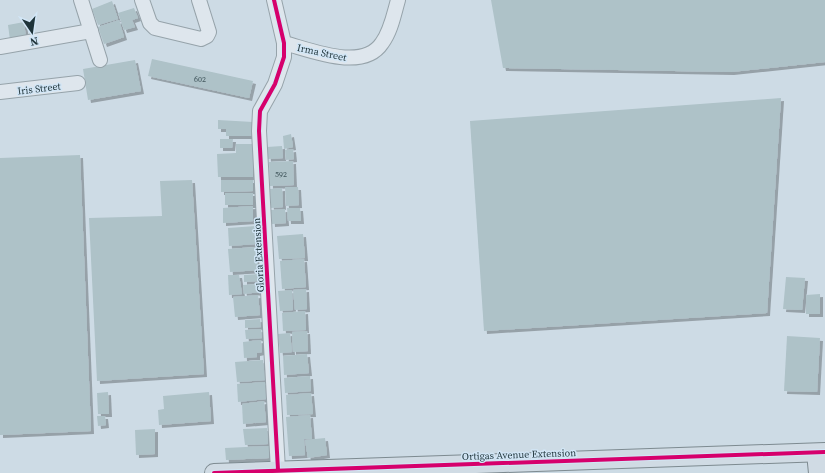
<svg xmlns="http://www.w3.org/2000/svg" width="825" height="473" font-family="'Source Serif 4',serif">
<defs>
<filter id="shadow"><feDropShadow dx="3" dy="3" stdDeviation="0" flood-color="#0004"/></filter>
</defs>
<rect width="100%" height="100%" fill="#cddbe5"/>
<g fill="#aec2c8" filter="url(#shadow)">
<path d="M491,0H825V62L731,72L503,68Z"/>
<path d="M112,1L118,19L98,25L92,9Z"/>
<path d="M134,8L138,18L132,20L135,27L124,30L118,13Z"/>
<path d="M119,20L124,37L104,44L98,27Z"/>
<path d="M24,22L26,38L10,40L8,25Z"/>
<path d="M152,59L253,81L249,98L148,76Z"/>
<path d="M135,60L141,91L88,100L83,69Z"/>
<path d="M781,98L767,313L484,331L470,121Z"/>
<path d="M218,120L253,122V136H226V129H218Z"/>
<path d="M291,134L293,147L284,149L283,136Z"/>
<path d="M220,139H233L232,148H220Z"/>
<path d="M236,144H253V177H218L217,154L236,153Z"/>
<path d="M282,146L283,158L268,159L267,147Z"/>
<path d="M293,149L294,159L286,160L285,150Z"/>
<path d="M80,155L91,431L0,435V158Z"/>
<path d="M293,161L294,185L270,186L269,162Z"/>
<path d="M192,180L204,374L97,381L89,218L162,216L160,181Z"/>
<path d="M221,180H253V191L221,192Z"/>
<path d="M285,187H298L299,205L286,206Z"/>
<path d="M282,188L283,207L271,208L270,189Z"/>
<rect x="225" y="193" width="28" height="12"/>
<path d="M253,206V221L223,223V208Z"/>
<path d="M287,208H300L301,221H288Z"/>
<path d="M285,209L286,223L272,224L271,210Z"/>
<path d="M256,226L257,244L229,246L228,228Z"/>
<path d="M303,234L305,258L279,259L277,236Z"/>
<path d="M257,247L258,270L230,272L228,249Z"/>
<path d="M304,259L306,287L282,289L280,261Z"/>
<path d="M259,274V281L244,282V275Z"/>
<path d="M228,275H239L242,294L229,295Z"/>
<path d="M786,277L805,278L802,310L783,309Z"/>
<path d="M260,284L261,292L244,294L243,285Z"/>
<path d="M306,289L307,309L295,310L293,290Z"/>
<path d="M292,290L293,310L280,311L278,291Z"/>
<path d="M820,294V314H806V295Z"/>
<path d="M258,295L260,315L235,317L233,297Z"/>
<path d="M305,311L306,330L283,331L282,313Z"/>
<path d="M260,319L261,327L245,328V320Z"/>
<path d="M261,329L262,338L246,339L245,330Z"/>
<path d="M307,331L308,351L293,352L292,332Z"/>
<path d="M290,333L292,352L280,353L278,334Z"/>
<path d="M787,336L820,338L817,392L784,391Z"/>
<path d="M261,340L262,352L257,353V357L244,358L243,342Z"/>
<path d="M307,354L309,373L284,375L283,356Z"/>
<path d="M263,360L265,380L237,382L235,362Z"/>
<path d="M310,376L311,391L285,393L284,378Z"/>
<path d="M265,382L266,399L238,402L237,384Z"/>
<path d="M108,392L109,414H98L97,393Z"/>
<path d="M209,392L211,421L159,425L158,410L164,409L163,396Z"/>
<path d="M311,393L313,414L287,415L286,395Z"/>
<path d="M264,401L266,422L243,424L242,404Z"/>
<path d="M310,415L312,439H304L305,455L289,456L286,417Z"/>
<path d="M97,416H105L106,425L98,426Z"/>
<path d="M267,428L268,444L245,445L243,429Z"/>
<path d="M155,429V454L136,455L135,430Z"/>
<path d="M325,438L327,455L308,458L305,440Z"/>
<path d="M269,446V458L226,460L225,448Z"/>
</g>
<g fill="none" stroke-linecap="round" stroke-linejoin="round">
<g stroke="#96a3aa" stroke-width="16">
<g id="minor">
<path d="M81,0L100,60"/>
<path d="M142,0L150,23L155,28L201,39L207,36L209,32L199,0"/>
<path d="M274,0L284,43V57L275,84L260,111L259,131L278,470"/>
<path d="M284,43C311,50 363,72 382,43C391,31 394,14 398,0"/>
<path d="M0,47L91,31"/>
<path d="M0,92L78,83"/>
</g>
</g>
<g stroke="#7d8a90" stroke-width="20">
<g id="major">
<path d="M816,453L818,473"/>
<path d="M214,473L825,452"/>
</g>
</g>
<use href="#minor" stroke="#dee6ed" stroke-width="14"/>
<use href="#major" stroke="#d0dbe4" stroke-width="18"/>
<g stroke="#d2e6f6" stroke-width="6">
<g id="cycleway">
<path d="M274,0L284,43V57L275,84L260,111L259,131L278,470"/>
<path d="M214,473L825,452"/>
</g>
</g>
<use href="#cycleway" stroke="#d6006c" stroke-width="4"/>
</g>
<g text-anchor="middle" stroke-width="3" stroke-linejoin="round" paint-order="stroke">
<g font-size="8" fill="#42575d">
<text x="200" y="82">602</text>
<text x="281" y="177">592</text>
</g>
<g font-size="10" fill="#1e3339" stroke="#d2e6f6">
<text transform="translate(322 52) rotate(12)" y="4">Irma Street</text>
<text transform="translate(39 88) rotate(-7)" y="4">Iris Street</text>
<text transform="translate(258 255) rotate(-93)" y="4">Gloria Extension</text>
<text transform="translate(519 454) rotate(-2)" y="4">Ortigas Avenue Extension</text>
</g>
</g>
<g transform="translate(32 32) rotate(167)" stroke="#d2e6f6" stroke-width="3" paint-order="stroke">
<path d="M0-3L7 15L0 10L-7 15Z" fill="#1e3339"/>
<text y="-6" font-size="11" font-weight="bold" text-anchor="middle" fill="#1e3339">N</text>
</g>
</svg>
